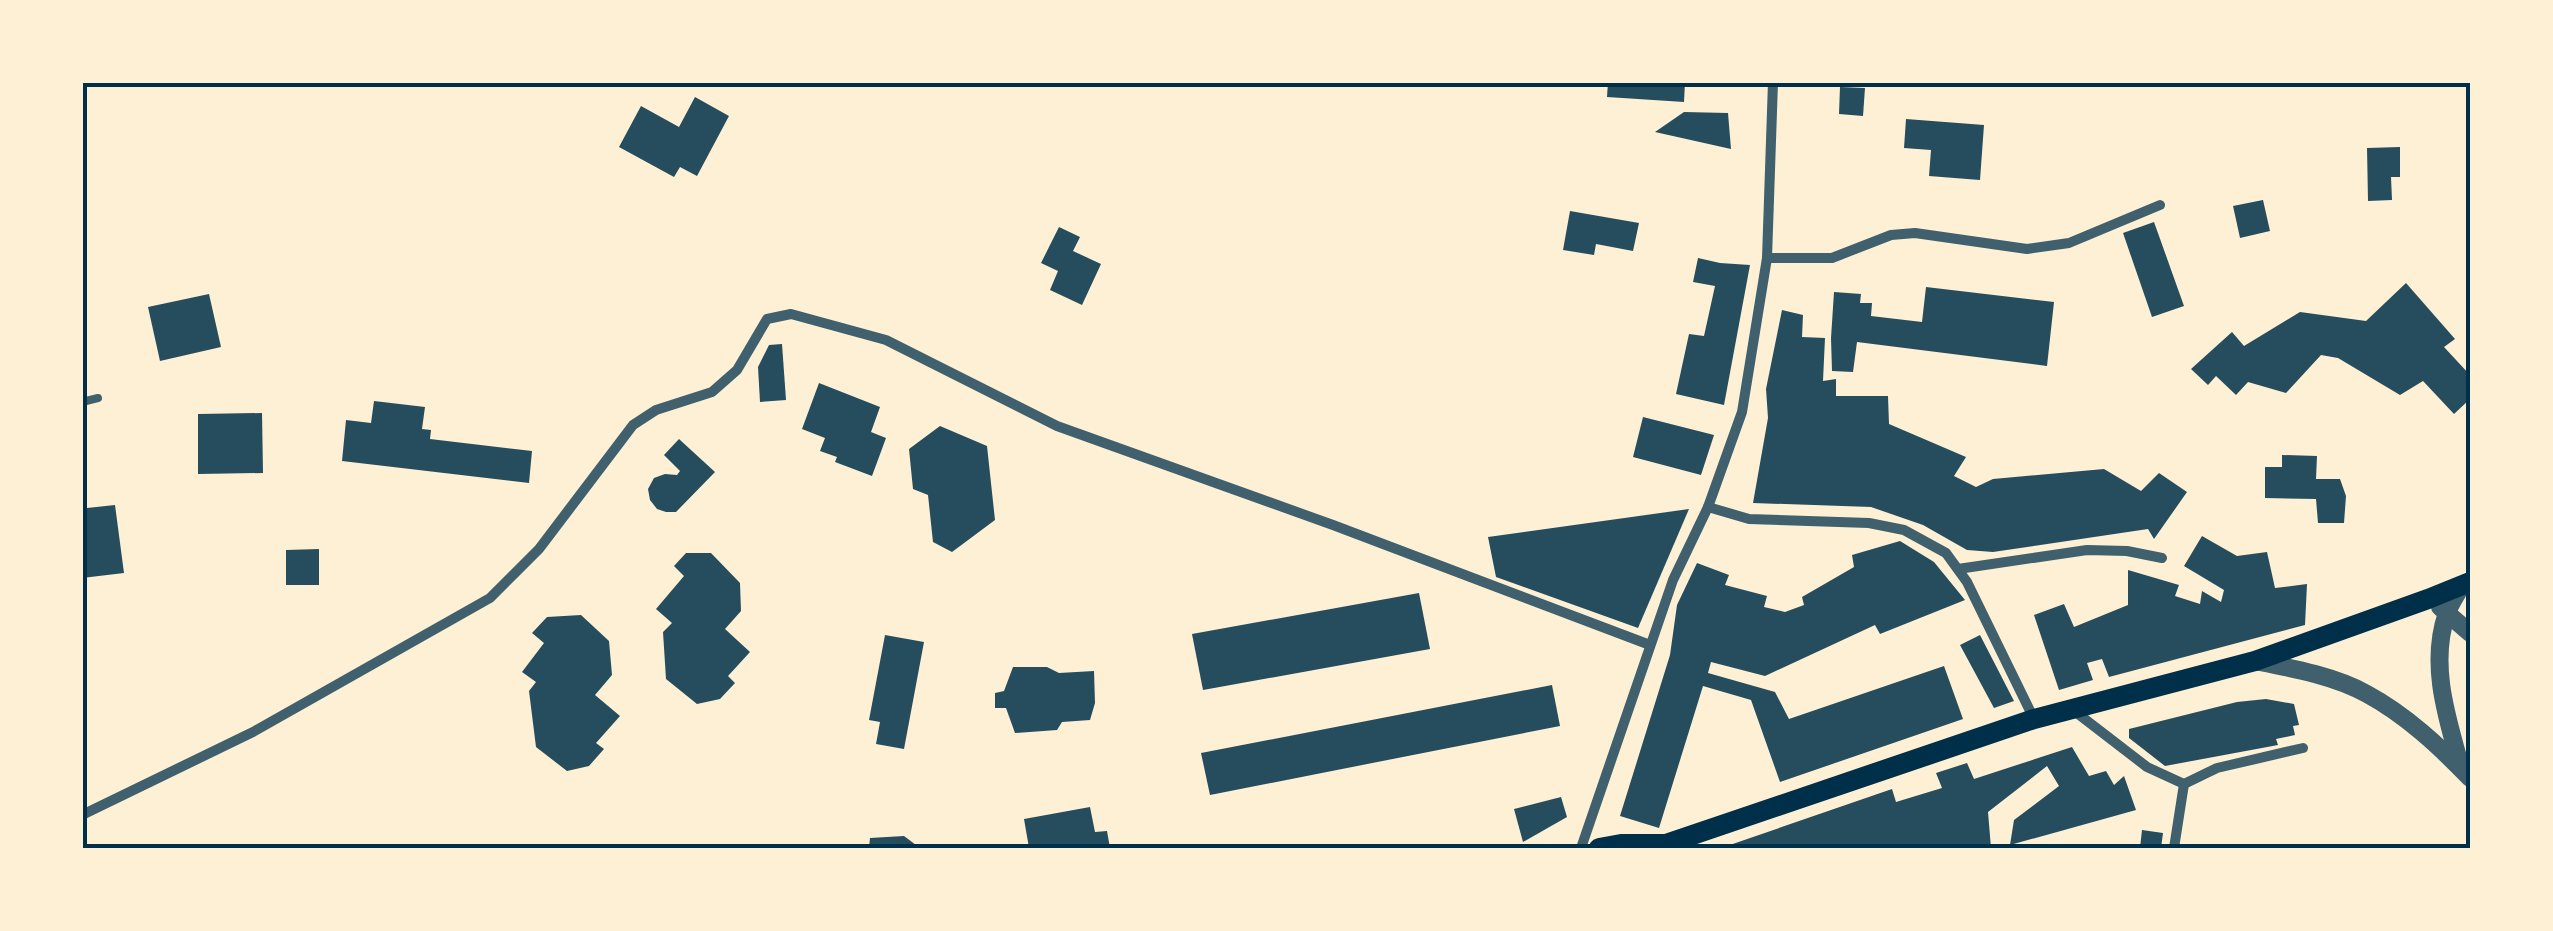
<svg xmlns="http://www.w3.org/2000/svg" width="2553" height="931" font-family="'Fira Sans',sans-serif">
<rect width="100%" height="100%" fill="#fdf0d5"/>
<g fill="#264d5e">
<path d="M1608,82H1685L1684,102L1607,97Z"/>
<path d="M1840,87L1865,88L1863,116L1839,114Z"/>
<path d="M695,97L729,116L697,176L680,167L674,177L619,147L641,106L679,127Z"/>
<path d="M1684,112L1728,113L1731,149L1655,132Z"/>
<path d="M1906,119L1984,125L1980,180L1929,176L1931,150L1904,148Z"/>
<path d="M2400,147V177H2391L2392,200L2368,201L2367,148Z"/>
<path d="M2263,200L2270,231L2240,238L2233,206Z"/>
<path d="M1570,211L1639,223L1633,251L1596,244L1594,255L1563,250Z"/>
<path d="M2154,222L2184,306L2152,317L2123,233Z"/>
<path d="M1059,227L1080,237L1073,251L1101,264L1082,305L1050,290L1058,271L1041,263Z"/>
<path d="M1698,258L1720,263L1750,265L1724,405L1676,394L1689,334L1704,336L1715,286L1693,282Z"/>
<path d="M2406,283L2455,339L2444,347L2470,375V399L2454,414L2423,381L2400,395L2338,358L2321,355L2286,393L2248,382L2236,395L2216,376L2208,385L2191,369L2232,332L2244,346L2300,312L2366,321Z"/>
<path d="M1926,287L2054,302L2047,366L1857,342L1853,372L1832,371L1831,338L1834,292L1861,294L1860,303H1872L1871,316L1922,322Z"/>
<path d="M209,294L221,347L160,361L148,307Z"/>
<path d="M1782,310L1803,315L1802,337L1825,338L1823,381L1836,379V396H1888L1889,424L1966,457L1954,476L1976,487L1993,479L2104,469L2141,491L2159,473L2187,492L2154,539L2148,529L1993,552L1967,550L1923,525L1871,507L1753,503L1768,418L1766,389Z"/>
<path d="M782,344L786,400L760,402L758,367L769,345Z"/>
<path d="M819,383L880,407L871,432L886,438L872,476L835,462L837,457L820,451L825,438L802,429Z"/>
<path d="M374,401L425,407L422,429L431,430L430,439L532,451L529,483L342,461L346,420L371,423Z"/>
<path d="M262,413L263,473L198,474V414Z"/>
<path d="M1643,417L1714,435L1701,475L1633,457Z"/>
<path d="M940,426L987,446L995,520L952,552L933,542L928,495L913,489L909,449Z"/>
<path d="M679,439L715,472L676,512H666L657,509L650,500L648,489L654,478L665,474L677,475L680,471L664,455Z"/>
<path d="M2282,455L2317,456L2316,479H2340L2346,496L2344,523H2318L2316,499L2265,498V467H2282Z"/>
<path d="M85,489L87,508L115,505L124,573L82,578V490Z"/>
<path d="M1689,509L1638,628L1496,577L1488,537Z"/>
<path d="M2202,536L2237,556L2267,552L2275,588L2307,584L2305,625L2109,677L2102,659L2087,663L2093,680L2059,690L2034,615L2064,604L2074,627L2128,605V570L2179,585L2175,596L2200,604L2202,591L2221,602L2224,590L2184,566Z"/>
<path d="M1900,541L1934,562L1965,600L1880,634L1875,625L1765,676L1711,662L1708,673L1775,692L1789,719L1944,666L1963,719L1780,782L1751,700L1703,686L1659,828L1620,816L1670,655L1677,605L1697,563L1729,575L1725,585L1767,596L1764,607L1785,612L1804,605L1802,597L1854,567L1852,555Z"/>
<path d="M319,549V585H286V550Z"/>
<path d="M686,553H711L740,583L741,611L725,629L750,652L728,676L735,683L720,699L697,704L666,679L663,632L672,623L656,609L684,576L674,566Z"/>
<path d="M1419,593L1430,649L1203,690L1192,634Z"/>
<path d="M581,615L609,641L612,675L595,695L620,716L596,743L604,749L589,766L567,771L536,747L529,691L536,682L522,672L544,643L532,633L547,617Z"/>
<path d="M885,635L924,642L904,749L876,744L880,722L869,720Z"/>
<path d="M1980,635L2014,701L1994,708L1960,645Z"/>
<path d="M1013,667H1047L1059,673L1094,671L1095,703L1090,720L1062,722L1057,730L1015,733L1006,708H995V693L1004,691Z"/>
<path d="M1552,685L1560,726L1210,795L1201,753Z"/>
<path d="M2266,699L2294,704L2299,725L2293,726L2295,735L2276,739L2278,745L2165,766L2129,738V729L2237,702Z"/>
<path d="M2072,747L2089,776L2106,771L2114,785L2124,776L2136,810L2010,845L2014,820L2059,786L2047,766L1988,812L1991,848H1721L1892,789L1896,802L1942,788L1936,773L1967,763L1974,779Z"/>
<path d="M1561,797L1567,817L1523,842L1514,809Z"/>
<path d="M1090,807L1095,832L1107,831L1110,848H1029L1024,819Z"/>
<path d="M2142,830L2163,833L2161,848H2140Z"/>
<path d="M904,836L920,848H869L870,838Z"/>
</g>
<g fill="none" stroke-linecap="round" stroke-linejoin="round">
<path stroke="#3f606c" stroke-width="8" d="M82,402L98,398"/>
<g stroke="#3f606c" stroke-width="10">
<path d="M1767,258H1832L1891,235L1915,233L2027,249L2069,243L2160,205"/>
<path d="M1708,507L1749,519L1869,523L1904,530L1946,553L1967,582L2034,719"/>
<path d="M1958,569L2087,550L2127,551L2162,558"/>
<path d="M2073,710L2147,767L2184,784L2174,848"/>
<path d="M2184,784L2217,768L2303,748"/>
<path d="M82,815L253,732L490,598L539,549L633,425L656,410L712,392L737,370L767,319L791,314L886,340L1057,426L1333,525L1650,645"/>
<path d="M1581,848L1673,580L1708,507L1742,412L1767,258L1773,82"/>
</g>
<g stroke="#3f606c" stroke-width="18">
<path d="M2440,607L2470,633"/>
<path d="M2255,661C2291,668 2335,676 2367,694C2406,715 2440,747 2470,778"/>
<path d="M2461,768C2447,718 2429,664 2447,613C2450,604 2457,594 2462,585"/>
</g>
<path stroke="#003049" stroke-width="20" d="M1599,848L1621,844H1666L2034,719L2255,661L2428,599L2470,582"/>
</g>
<rect width="2553" height="931" fill="none" stroke="#fdf0d5" stroke-width="170"/>
<rect x="85" y="85" width="2383" height="761" fill="none" stroke="#003049" stroke-width="4"/>
</svg>
